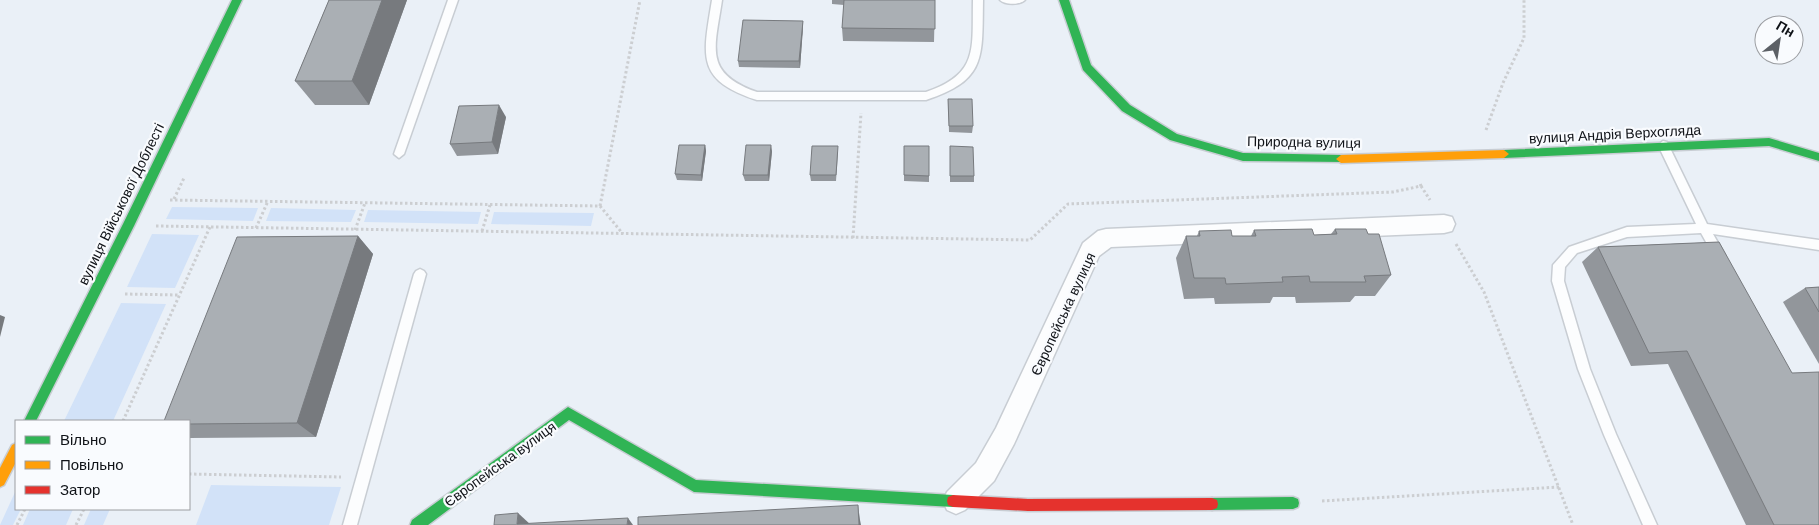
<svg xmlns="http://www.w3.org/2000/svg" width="1819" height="525" font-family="'DM Sans',sans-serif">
<rect width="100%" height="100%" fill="#eaf0f7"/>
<g fill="#d2e2f8">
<path d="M172,207L258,208L253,221L166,219Z"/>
<path d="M271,208L356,210L351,222L266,221Z"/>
<path d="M368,210L481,212L478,224L364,222Z"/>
<path d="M494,212L594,213L591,226L491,224Z"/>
<path d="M152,234L199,235L175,288L127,287Z"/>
<path d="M121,303L166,304L113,421H64Z"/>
<path d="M211,485L341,487L329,525H196Z"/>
<path d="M16,490V509H21L13,525H0Z"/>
<path d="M30,509H73L66,525H23Z"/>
<path d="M91,509H110L103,525H84Z"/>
</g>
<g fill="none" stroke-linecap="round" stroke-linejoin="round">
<g stroke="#c8cdd3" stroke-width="3">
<g id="lane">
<path d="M448,0H458L404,154L399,158L394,154Z"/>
<path d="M712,0H722C715,48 703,73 757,92H926C979,74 972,49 973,0H983C982,57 987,80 926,100H757C695,80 703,56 712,0Z"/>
<path d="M1000,0H1025C1020,5 1005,5 1000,0Z"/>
<path d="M1663,141L1667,142L1707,224L1819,240V250L1713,234L1725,255L1723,258H1715L1701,233L1627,237L1577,253L1565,267L1564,281L1590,369L1616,434L1657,525H1643L1604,435L1578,369L1552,281L1553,265L1569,247L1627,227L1696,224L1658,145Z"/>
<path d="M420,269L424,271L426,274L357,525H343L414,274L416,271Z"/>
</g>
</g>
<g stroke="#c8cdd3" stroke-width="3">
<path id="street" d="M1444,215L1452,217L1455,224L1452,231L1444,233L1111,247L1099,256L1014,444L994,481L965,510L956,514L947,510L943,501L947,492L976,463L996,428L1083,243L1098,231L1106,229Z"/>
</g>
<g stroke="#c8cdd3" stroke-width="3">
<g id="fast">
<path d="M232,0H242L134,226L36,421H24L123,224Z"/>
<path d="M1059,0H1069L1091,65L1130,105L1177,134L1243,153L1341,155L1345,156L1346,159L1345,162L1243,161L1170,140L1122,111L1083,70Z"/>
<path d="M1769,138L1819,153V161L1769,146L1504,158L1499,154L1504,150Z"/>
<path d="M568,407L696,480L953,495L958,497L959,501L958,505L953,507L694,492L569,420L428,525H410L412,520Z"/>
<path d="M1293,497L1298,499L1299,503L1298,507L1293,509L1212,510L1207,508L1206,504L1207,500L1212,498Z"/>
</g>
</g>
<g stroke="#c8cdd3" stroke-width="3">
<g id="slow">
<path d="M1504,150L1509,154L1504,158L1341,163L1336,159L1341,155Z"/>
<path d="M16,443V462L4,485L0,487V468L12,445Z"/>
</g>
</g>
<g stroke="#c8cdd3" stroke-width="3">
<path id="jam" d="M953,495L1028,499L1212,498L1217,500L1218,504L1217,508L1212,510L1028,511L953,507L948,505L947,501L948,497Z"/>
</g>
<g stroke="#ccced1" stroke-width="3" stroke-dasharray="2.5 2.5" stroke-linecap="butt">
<path d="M1486,130L1503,83L1524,38V0"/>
<path d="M1421,186L1430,200"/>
<path d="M174,199L184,178"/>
<path d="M170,200L600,206L623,234"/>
<path d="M600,206L640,0"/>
<path d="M156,226L1030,240L1068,204L1393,192L1421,186L1420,183"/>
<path d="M256,228L268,201"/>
<path d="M355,230L365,203"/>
<path d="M482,231L490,205"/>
<path d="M853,238L861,113"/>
<path d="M1456,244L1484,292L1573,525"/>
<path d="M125,294L179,295"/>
<path d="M123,421L210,227"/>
<path d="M189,474L341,477"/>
<path d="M1322,501L1559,487"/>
<path d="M17,525L25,509"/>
<path d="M76,525L84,509"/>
</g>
<use href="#lane" fill="#fcfdfe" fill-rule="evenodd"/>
<use href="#street" fill="#fcfdfe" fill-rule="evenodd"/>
<use href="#fast" fill="#30b455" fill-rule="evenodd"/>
<use href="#slow" fill="#ff9f0a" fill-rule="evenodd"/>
<use href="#jam" fill="#e5322d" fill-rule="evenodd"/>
</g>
<g fill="#92969b">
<path d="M329,0H407L369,105H315L295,81Z"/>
<path d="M832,0H935L934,42L843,41L842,28L844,5L832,4Z"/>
<path d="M803,21V27L800,68L739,67L738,61Z"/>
<path d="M948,99L973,126L972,133L949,132Z"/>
<path d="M506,117L498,154L457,156L450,144Z"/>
<path d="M705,145L706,151L702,181L677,180L675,174Z"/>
<path d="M904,146H929V182L904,181Z"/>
<path d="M950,146L974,176V182H950Z"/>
<path d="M772,151L769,181H745L743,175Z"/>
<path d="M838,152L836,181H811L810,175Z"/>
<path d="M1335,229L1368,234L1391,275L1375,296H1355L1350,302L1296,303L1295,297H1273L1270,303L1215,304L1214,298L1184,299L1176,258L1186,236H1197L1199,231L1232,236H1251L1254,230L1314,235L1331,234Z"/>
<path d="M358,236L373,254L316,437L189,438V421Z"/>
<path d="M1719,242L1819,525H1746L1668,364L1631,366L1582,262L1598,247Z"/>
<path d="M1819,287V364L1783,302L1805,288Z"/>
</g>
<g fill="#777a7e">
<path d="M382,0H407L369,105L352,81Z"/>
<path d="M803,21V27L800,68L799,61Z"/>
<path d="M499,105L506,117L498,154L492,142Z"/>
<path d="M705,145L706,151L702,181L701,175Z"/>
<path d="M771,145L772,151L769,181L768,175Z"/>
<path d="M358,236L373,254L316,437L297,423Z"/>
<path d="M0,315L5,317L0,337Z"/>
<path d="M858,505L860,520L861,525H859Z"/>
<path d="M518,513L531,525L517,524Z"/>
<path d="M628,518L633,525H627Z"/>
</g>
<g fill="#aaafb4" stroke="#777a7e">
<path d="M329,0H382L352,81H295Z"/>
<path d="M844,0H935V29L842,28Z"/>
<path d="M743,20L803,21L799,61H738Z"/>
<path d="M948,99H972L973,126H949Z"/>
<path d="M499,105L492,142L450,144L459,106Z"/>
<path d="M679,145H705L701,175L675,174Z"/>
<path d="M746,145H771L768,175H743Z"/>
<path d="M812,146H838L836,175H810Z"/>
<path d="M904,146H929V176L904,175Z"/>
<path d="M950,146L973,147L974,176H950Z"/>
<path d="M1312,229L1314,235L1337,234L1335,229H1366L1368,234H1379L1391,275L1364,276L1366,282H1310L1309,276L1282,277L1283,282L1226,284L1225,278H1194L1186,236H1200L1199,231L1231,230L1232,236H1256L1254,230Z"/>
<path d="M358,236L297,423L189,424V421H164L237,237Z"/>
<path d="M1719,242L1792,373L1819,372V525H1774L1687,351L1649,353L1598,247Z"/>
<path d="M1819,287V312L1805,288Z"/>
<path d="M858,505L859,525H638V517Z"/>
<path d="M518,513L517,524L628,518L627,525H494L495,515Z"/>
</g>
<g text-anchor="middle" stroke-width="4.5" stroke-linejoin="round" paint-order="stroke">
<g font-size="14" fill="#101318" stroke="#f9fbfe">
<text transform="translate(1615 134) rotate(-3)" y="5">вулиця Андрія Верхогляда</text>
<text transform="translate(1304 142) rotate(1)" y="5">Природна вулиця</text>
<text transform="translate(121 204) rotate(-64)" y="5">вулиця Військової Доблесті</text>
<text transform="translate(1063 314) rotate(-65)" y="5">Європейська вулиця</text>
<text transform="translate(500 464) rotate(-36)" y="5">Європейська вулиця</text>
</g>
</g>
<rect x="15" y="420" width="175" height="90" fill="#f9fbfe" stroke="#9c9ea2"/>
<rect x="25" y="436" width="25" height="8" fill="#30b455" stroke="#9c9ea2"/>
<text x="60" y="445" font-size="15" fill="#101318">Вільно</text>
<rect x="25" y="461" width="25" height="8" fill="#ff9f0a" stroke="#9c9ea2"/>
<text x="60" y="470" font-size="15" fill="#101318">Повільно</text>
<rect x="25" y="486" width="25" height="8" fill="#e5322d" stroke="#9c9ea2"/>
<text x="60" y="495" font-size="15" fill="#101318">Затор</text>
<g transform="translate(1779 40) rotate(30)"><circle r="24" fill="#f9fbfe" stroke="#9c9ea2"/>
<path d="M0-4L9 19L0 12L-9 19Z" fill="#5c6066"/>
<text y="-8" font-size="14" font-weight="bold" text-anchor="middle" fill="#101318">Пн</text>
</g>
</svg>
